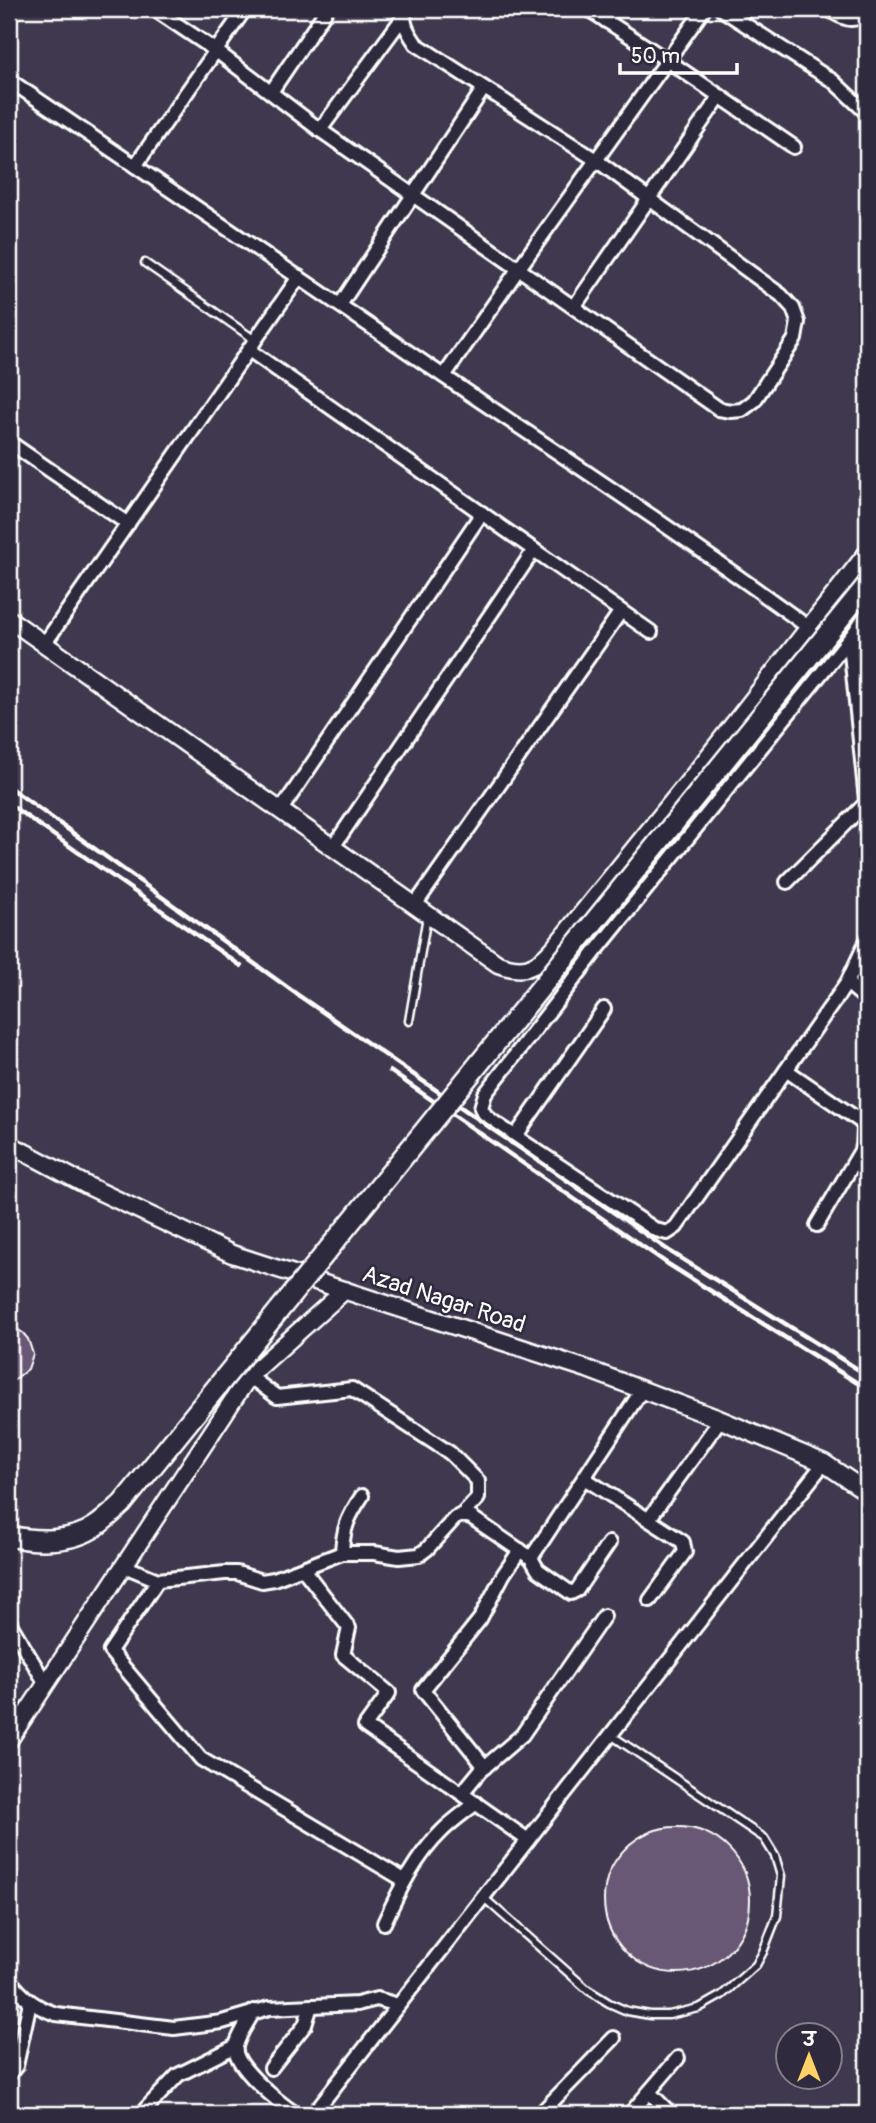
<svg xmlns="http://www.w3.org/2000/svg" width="876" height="2123" font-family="Pangolin,'Playpen Sans Deva',sans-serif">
<rect width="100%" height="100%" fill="#40384e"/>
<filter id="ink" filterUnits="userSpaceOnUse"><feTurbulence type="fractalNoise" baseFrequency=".0143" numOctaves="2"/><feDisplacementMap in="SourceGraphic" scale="14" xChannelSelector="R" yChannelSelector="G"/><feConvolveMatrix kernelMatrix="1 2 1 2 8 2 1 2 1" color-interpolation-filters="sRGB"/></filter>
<g filter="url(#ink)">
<g fill="#695974" stroke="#fff" stroke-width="2">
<path d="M9,1324L23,1333L28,1339L33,1354L28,1369L9,1384Z"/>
<circle cx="677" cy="1900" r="73"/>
</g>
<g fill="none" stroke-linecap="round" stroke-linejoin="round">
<g stroke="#fff" stroke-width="11">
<g id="service">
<path d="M145,263L255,340"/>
<path d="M409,1021L427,916"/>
<path d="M483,1897L588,1990L609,2003L627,2011L650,2015H669L699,2008L722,1995L756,1965L763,1952L777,1916L781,1876L775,1856L764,1838L611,1735"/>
</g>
</g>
<g stroke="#fff" stroke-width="18">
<g id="minor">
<path d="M154,9L215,50L320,130L719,409L731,411L742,410L754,401L795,339L798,322L793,308L781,295L596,160L416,44C408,32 402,24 405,9"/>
<path d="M588,9L667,60L794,147"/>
<path d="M721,9L833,81L867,113"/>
<path d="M828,9C842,18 853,24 867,13"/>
<path d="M606,21L614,9"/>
<path d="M9,80C153,178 297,277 442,375C565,458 689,539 808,627"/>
<path d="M271,92L327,9"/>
<path d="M320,130L404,16"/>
<path d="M135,166L245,9"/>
<path d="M340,305L484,88"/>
<path d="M574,307L720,96"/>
<path d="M249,350L651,632"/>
<path d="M444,376L519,268L704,9"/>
<path d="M9,442L128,524"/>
<path d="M867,613L854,633L851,653L867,810"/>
<path d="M854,633L596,951L485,1094L481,1108L486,1116L495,1123L656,1230L667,1233L676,1227L847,983L867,940"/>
<path d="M45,643L299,277"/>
<path d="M281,810L482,513"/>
<path d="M333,847L534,550"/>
<path d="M787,882L867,802"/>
<path d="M415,905L621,611"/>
<path d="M847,983L867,1000"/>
<path d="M786,1070L860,1121L864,1127L863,1147L817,1225"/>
<path d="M515,1137L604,1009"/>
<path d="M249,1376L277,1397L352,1389L450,1453L478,1481V1498L462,1515"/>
<path d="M584,1478L683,1542L685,1552L650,1600"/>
<path d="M649,1519L720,1420"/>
<path d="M342,1553C343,1528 348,1517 362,1496"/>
<path d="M531,1558L642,1390"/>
<path d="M124,1566L158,1580L225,1573H237L262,1581L274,1579L342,1553H374L399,1557L419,1555L427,1549L455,1518L462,1515L471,1517L531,1558L538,1570L571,1593L577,1590L609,1543"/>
<path d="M303,1569L349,1628L343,1655L389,1693L365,1726L528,1840"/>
<path d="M158,1580L110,1651L201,1759L404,1880"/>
<path d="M9,1622L46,1684"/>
<path d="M485,1767L423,1690L480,1619L503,1575L520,1550"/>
<path d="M462,1793L480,1771L522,1735L604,1616"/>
<path d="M384,1923C399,1890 416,1856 442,1831C452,1821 465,1812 476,1803"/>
<path d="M9,1979C22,1997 35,2007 56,2014L174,2028L222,2022L269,2008L357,2004L377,1999L398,2005"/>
<path d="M254,2011C248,2022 239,2034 236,2046C231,2065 281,2104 296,2114"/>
<path d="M271,2068L305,2025L311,2006"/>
<path d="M9,2074L16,2066L30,2002"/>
<path d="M649,2092L671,2114"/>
<path d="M141,2114L178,2075L236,2046"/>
<path d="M313,2114L824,1463"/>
<path d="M540,2114L614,2038"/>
<path d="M630,2114L678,2058"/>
</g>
</g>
<g stroke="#fff" stroke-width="21">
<g id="tertiary">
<path d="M9,619L498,964C523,973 535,969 553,949L693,776L867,553"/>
<path d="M9,1144L90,1187L232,1254L587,1369L714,1417L824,1463L867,1492"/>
<path d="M9,1740L249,1376L345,1290"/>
</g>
</g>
<use href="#service" stroke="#2f2a3d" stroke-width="6"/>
<use href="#minor" stroke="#2f2a3d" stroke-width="12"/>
<use href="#tertiary" stroke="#2f2a3d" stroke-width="16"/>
<g stroke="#fff" stroke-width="4.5">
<path d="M9,787L298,995L671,1252L867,1375"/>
<path d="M9,804L241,966"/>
<path d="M390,1071L668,1264L867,1389"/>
</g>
<g stroke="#fff" stroke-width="24" stroke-linecap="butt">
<path id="primary-bridge" d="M9,1536C36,1542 72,1543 96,1526C105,1520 114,1511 122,1504L867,585"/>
</g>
<use href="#primary-bridge" stroke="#2f2a3d" stroke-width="19"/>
</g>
</g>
<g text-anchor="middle" stroke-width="5" stroke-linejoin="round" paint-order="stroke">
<g font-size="24" fill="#fff" stroke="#2f2a3d">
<text transform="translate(444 1299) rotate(18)" y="8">Azad Nagar Road</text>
</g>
</g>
<rect width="876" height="2123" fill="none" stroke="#2f2a3d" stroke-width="35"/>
<rect x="18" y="18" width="841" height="2088" fill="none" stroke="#fff" stroke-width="2.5" filter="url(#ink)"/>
<g transform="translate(809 2056)"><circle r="33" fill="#2f2a3d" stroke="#827f8b" stroke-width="2"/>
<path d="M0-5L12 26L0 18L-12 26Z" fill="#ffd166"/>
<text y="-10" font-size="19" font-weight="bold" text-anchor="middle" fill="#ffffff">उ</text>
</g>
<path d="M620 63v10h117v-10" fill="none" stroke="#ffffff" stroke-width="3.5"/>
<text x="631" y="63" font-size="21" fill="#ffffff" stroke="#2f2a3d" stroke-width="5" paint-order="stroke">50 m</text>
</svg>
